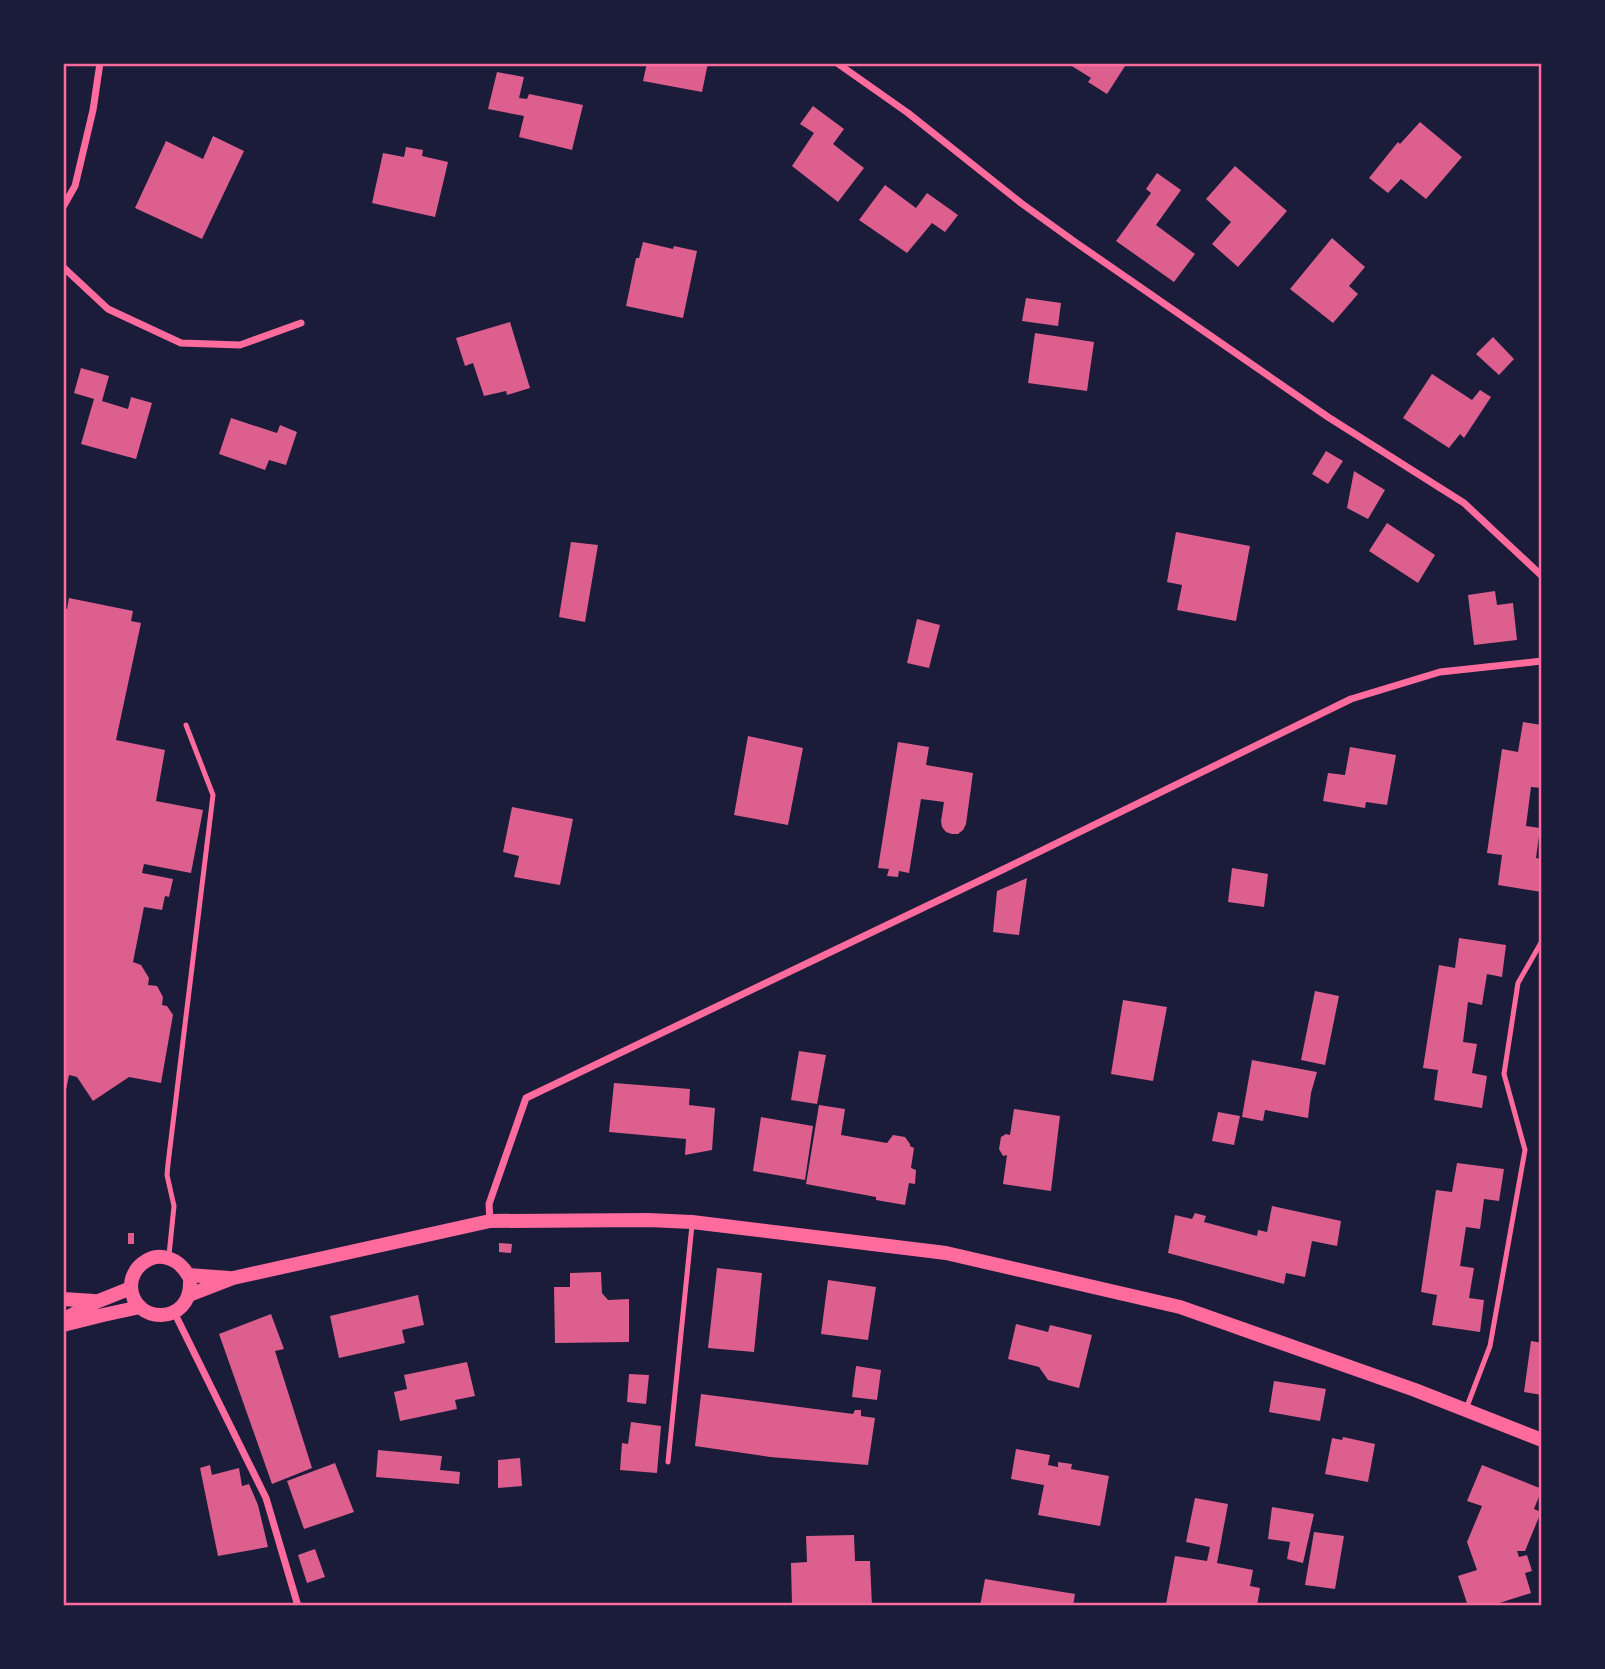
<svg xmlns="http://www.w3.org/2000/svg" width="1605" height="1669" font-family="'Noto Sans',sans-serif">
<rect width="100%" height="100%" fill="#1b1b3a"/>
<g fill="#dd5f8e">
<path d="M647,63H708L702,92L643,81Z"/>
<path d="M1067,63H1127L1107,94L1088,82L1091,78Z"/>
<path d="M497,72L524,77L519,98L527,99L529,94L583,105L572,150L519,137L524,116L488,109Z"/>
<path d="M813,106L844,129L833,144L864,168L838,202L792,166L814,133L800,124Z"/>
<path d="M1420,122L1462,157L1426,199L1401,179L1388,193L1369,178L1398,142L1400,144Z"/>
<path d="M213,136L244,151L202,239L135,208L166,141L203,159Z"/>
<path d="M406,147L423,150L422,156L448,162L435,217L372,203L383,153L404,157Z"/>
<path d="M1235,166L1287,211L1238,267L1212,244L1231,222L1206,199Z"/>
<path d="M1157,173L1181,190L1156,225L1195,254L1174,282L1116,241L1151,193L1146,189Z"/>
<path d="M885,185L916,208L927,193L958,215L945,232L932,223L907,253L859,220Z"/>
<path d="M1332,238L1365,267L1349,286L1358,294L1333,323L1290,289Z"/>
<path d="M643,242L673,249L674,246L697,251L683,318L626,306L636,258H639Z"/>
<path d="M1026,298L1061,303L1058,326L1022,321Z"/>
<path d="M510,322L530,388L507,395L506,391L484,396L473,363L465,366L456,338Z"/>
<path d="M1035,333L1094,342L1087,391L1028,383Z"/>
<path d="M1493,337L1514,359L1499,375L1476,354Z"/>
<path d="M81,368L109,376L102,401L128,409L131,397L152,403L136,459L81,444L94,399L74,393Z"/>
<path d="M1432,374L1472,400L1480,390L1491,397L1464,438L1460,434L1449,448L1403,418Z"/>
<path d="M231,418L277,433L280,425L297,432L286,465L269,460L265,470L219,454Z"/>
<path d="M1326,451L1343,461L1328,484L1312,474Z"/>
<path d="M1354,471L1385,490L1368,519L1347,508Z"/>
<path d="M1387,523L1435,555L1418,583L1369,551Z"/>
<path d="M1176,532L1250,546L1236,621L1177,610L1182,585L1167,582Z"/>
<path d="M571,542L598,545L585,622L559,617Z"/>
<path d="M1495,591L1497,605L1513,603L1517,640L1474,645L1468,595Z"/>
<path d="M69,598L133,611L131,621L141,623L116,740L165,750L156,801L203,810L191,873L144,864L142,873L173,879L169,897L165,896L162,910L144,907L133,962L141,965L149,978L148,985L157,986L163,997L162,1005L167,1006L173,1015L161,1083L129,1077L93,1101L77,1077L69,1075L64,1100L63,1099V608L67,609Z"/>
<path d="M917,619L940,625L929,668L907,663Z"/>
<path d="M1523,722L1542,725V788L1531,787L1526,826L1540,828L1536,858L1542,859V892L1498,885L1502,855L1487,853L1502,749L1518,752Z"/>
<path d="M748,736L803,748L788,825L734,815Z"/>
<path d="M898,742L929,747L926,765L973,773L966,824L963,830L958,834H952L946,832L942,827L941,821L944,802L921,799L909,873L899,871L898,877L887,876L889,869L878,868Z"/>
<path d="M1350,747L1396,755L1387,805L1366,802L1365,808L1323,801L1328,773L1345,775Z"/>
<path d="M512,807L573,819L560,885L514,877L519,856L503,852Z"/>
<path d="M1232,868L1268,874L1264,907L1228,902Z"/>
<path d="M1027,878L1019,935L993,932L997,891Z"/>
<path d="M1459,938L1506,945L1502,977L1487,974L1482,1005L1468,1002L1463,1042L1477,1044L1472,1073L1487,1076L1482,1108L1434,1100L1438,1070L1423,1068L1439,965L1455,968Z"/>
<path d="M1315,991L1339,996L1325,1065L1301,1060Z"/>
<path d="M1123,1000L1167,1007L1153,1081L1111,1074Z"/>
<path d="M799,1051L826,1055L817,1104L791,1100Z"/>
<path d="M1252,1060L1317,1072L1311,1093L1308,1118L1265,1110L1263,1121L1242,1117Z"/>
<path d="M614,1083L690,1089L689,1105L715,1108L712,1150L685,1155L686,1139L609,1132Z"/>
<path d="M819,1105L845,1109L841,1135L887,1143L893,1135L905,1137L910,1144V1146L914,1148L911,1168L916,1170L915,1184L909,1183L905,1205L876,1200V1197L806,1184Z"/>
<path d="M1014,1109L1060,1116L1051,1191L1003,1184L1007,1155L1003,1156L999,1149L1001,1137L1006,1134L1010,1135Z"/>
<path d="M1218,1112L1240,1116L1234,1145L1212,1141Z"/>
<path d="M761,1117L813,1126L805,1180L753,1171Z"/>
<path d="M1457,1163L1504,1169L1499,1201L1484,1199L1480,1229L1466,1227L1460,1266L1474,1268L1469,1298L1484,1300L1480,1332L1432,1325L1437,1295L1421,1292L1436,1190L1452,1192Z"/>
<path d="M1272,1206L1341,1221L1337,1246L1312,1241L1305,1277L1286,1273L1284,1284L1168,1253L1175,1215L1192,1219L1195,1213L1206,1216L1204,1222L1257,1236L1258,1230L1267,1232Z"/>
<rect x="128" y="1233" width="6" height="11"/>
<path d="M499,1243L512,1244L511,1253L499,1252Z"/>
<path d="M717,1268L762,1273L754,1352L708,1348Z"/>
<path d="M601,1272L602,1293L608,1300L629,1299V1342L555,1343L554,1287H570V1273Z"/>
<path d="M828,1280L876,1287L868,1340L821,1334Z"/>
<path d="M418,1295L424,1325L402,1330L405,1343L339,1358L330,1316Z"/>
<path d="M271,1314L284,1349L275,1351L312,1468L272,1484L219,1334Z"/>
<path d="M1016,1324L1048,1332L1050,1325L1092,1335L1079,1388L1048,1380L1039,1367L1008,1359Z"/>
<path d="M1531,1341L1542,1343V1395L1524,1392Z"/>
<path d="M467,1362L475,1396L455,1400L457,1409L400,1421L394,1392L407,1389L404,1375Z"/>
<path d="M856,1366L881,1370L877,1400L852,1397Z"/>
<path d="M629,1374L649,1375L646,1404L627,1402Z"/>
<path d="M1274,1381L1326,1389L1320,1421L1269,1412Z"/>
<path d="M701,1394L853,1414L855,1410H861V1416L875,1418L868,1465L770,1457L695,1446Z"/>
<path d="M631,1422L661,1426L657,1473L620,1470L622,1443L628,1444Z"/>
<path d="M1343,1437L1375,1444L1368,1482L1325,1474L1332,1438L1342,1440Z"/>
<path d="M1016,1449L1050,1455L1048,1465L1058,1467V1462L1072,1464L1071,1469L1109,1476L1100,1526L1038,1515L1044,1485L1011,1479Z"/>
<path d="M378,1450L442,1456L440,1470L460,1472L459,1484L376,1477Z"/>
<path d="M520,1458L522,1486L498,1488V1460Z"/>
<path d="M335,1463L354,1512L304,1529L287,1481Z"/>
<path d="M210,1465L212,1475L239,1468L242,1486L249,1484L258,1505L268,1547L218,1556L200,1468Z"/>
<path d="M1482,1465L1542,1489L1534,1509L1541,1512L1525,1551H1517L1519,1557L1527,1555L1532,1571L1525,1573L1531,1593L1490,1606H1468L1458,1576L1477,1570L1467,1542L1482,1506L1467,1501Z"/>
<path d="M1195,1498L1228,1504L1217,1563L1253,1570L1250,1586L1260,1588L1257,1606H1178L1166,1604L1175,1556L1207,1561L1210,1547L1186,1542Z"/>
<path d="M1272,1507L1314,1514L1303,1563L1287,1559L1290,1542L1268,1539Z"/>
<path d="M1314,1532L1344,1536L1335,1589L1305,1585Z"/>
<path d="M854,1535L855,1561H870L872,1606H792L791,1563L807,1562L806,1536Z"/>
<path d="M315,1549L325,1577L307,1583L298,1555Z"/>
<path d="M985,1579L1075,1594L1073,1606H980Z"/>
</g>
<g fill="none" stroke-linecap="round" stroke-linejoin="round">
<g stroke="#ff6b9d" stroke-width="5">
<path d="M169,1255L174,1206L167,1175L168,1164L213,795L186,725"/>
<path d="M1466,1409L1490,1346L1525,1150L1504,1074L1518,983L1542,941"/>
<path d="M668,1462L692,1225"/>
</g>
<g stroke="#ff6b9d" stroke-width="7">
<path d="M837,63L908,113L1021,203L1075,242L1328,417L1464,503L1542,576"/>
<path d="M63,207L75,186L93,110L100,63"/>
<path d="M63,267L108,309L181,343L240,345L301,323"/>
<path d="M490,1220L489,1204L526,1098L1004,869L1351,699L1440,672L1542,661"/>
<path d="M174,1312L266,1498L298,1606"/>
</g>
<g stroke="#ff6b9d" stroke-width="14">
<path d="M190,1281C192,1326 132,1325 131,1286C131,1277 136,1268 143,1263C159,1250 179,1259 188,1275L229,1278"/>
<path d="M189,1295L233,1278L490,1221L648,1220L692,1222L946,1253L1180,1307L1415,1390L1542,1440"/>
<path d="M63,1299L94,1301"/>
<path d="M63,1320L96,1302L131,1288"/>
<path d="M63,1325L103,1315L140,1307"/>
</g>
</g>
<rect width="1605" height="1669" fill="none" stroke="#1b1b3a" stroke-width="130"/>
<rect x="65" y="65" width="1475" height="1539" fill="none" stroke="#ff6b9d" stroke-width="2.5"/>
</svg>
